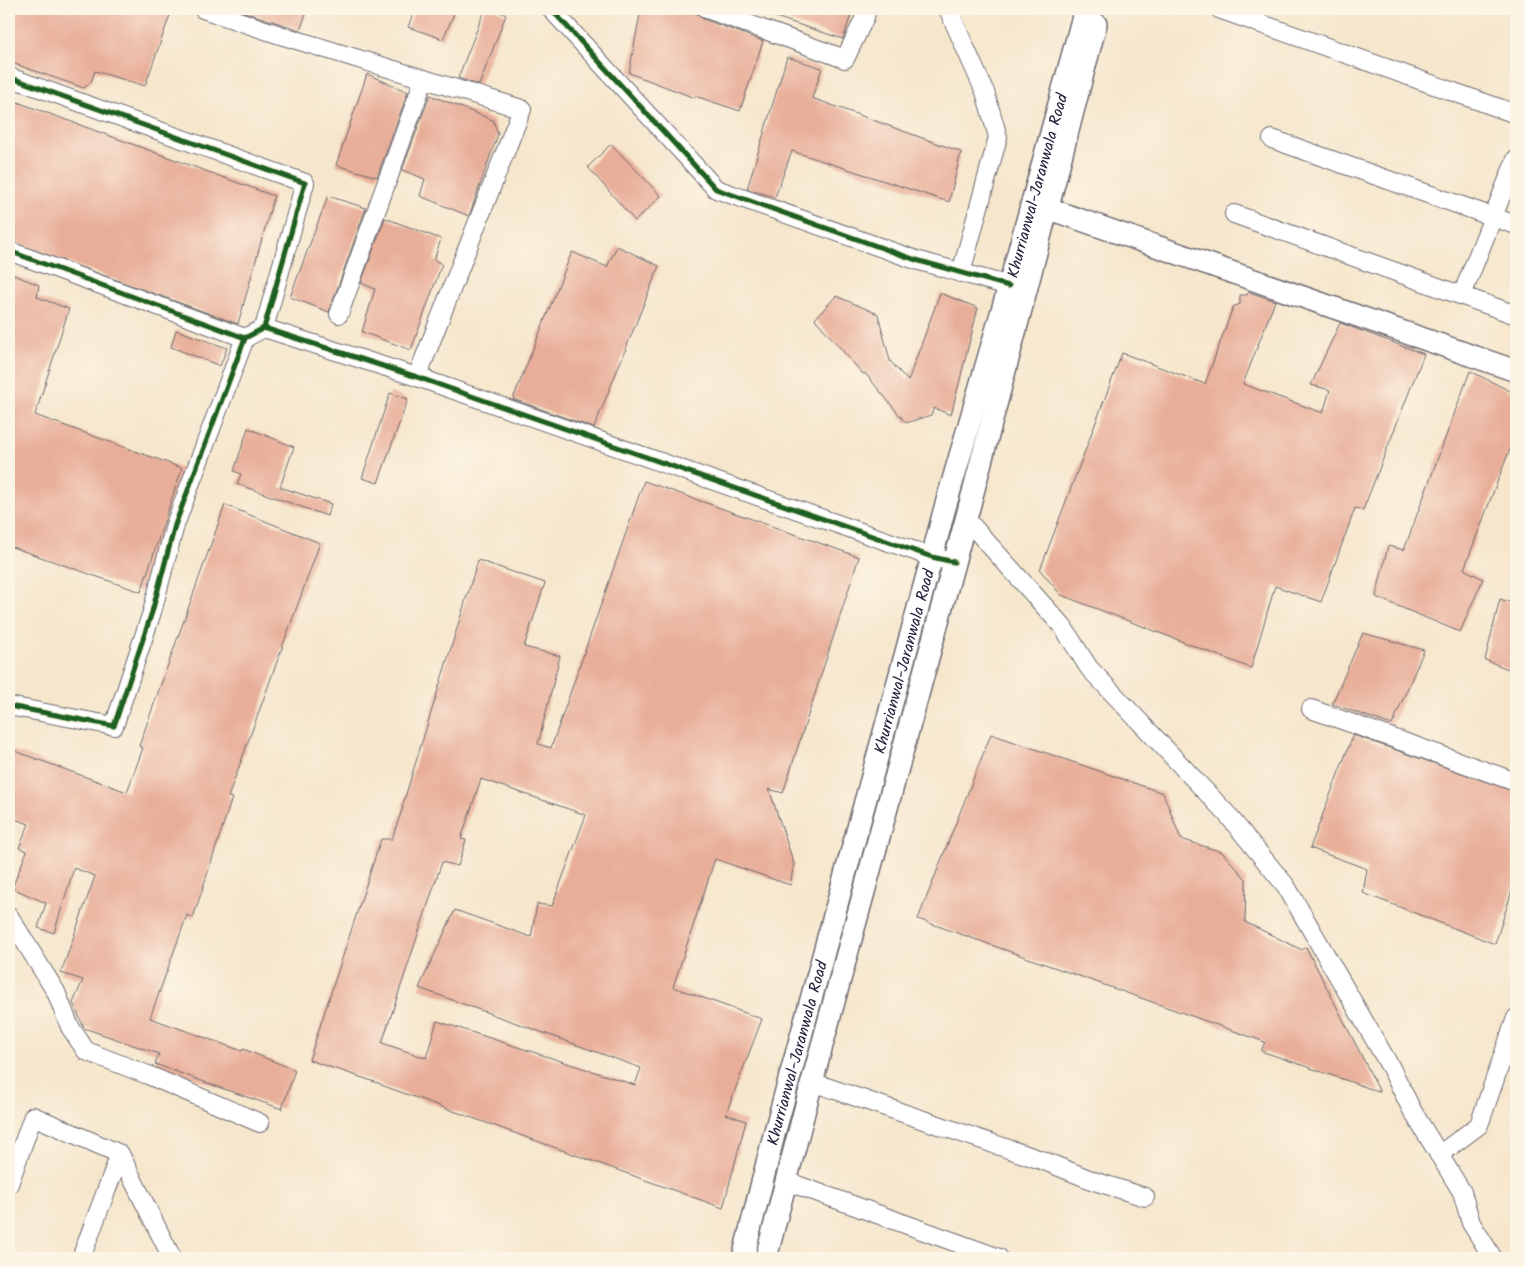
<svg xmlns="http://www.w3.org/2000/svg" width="1525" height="1267" font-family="Kalam,sans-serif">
<rect width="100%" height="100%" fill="#fcf5e5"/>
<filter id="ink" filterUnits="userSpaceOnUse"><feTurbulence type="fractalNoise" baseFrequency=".02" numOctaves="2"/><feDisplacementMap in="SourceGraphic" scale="10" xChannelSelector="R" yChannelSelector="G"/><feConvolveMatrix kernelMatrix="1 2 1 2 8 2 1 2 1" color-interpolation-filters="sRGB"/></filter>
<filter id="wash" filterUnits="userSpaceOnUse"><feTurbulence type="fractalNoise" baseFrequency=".0096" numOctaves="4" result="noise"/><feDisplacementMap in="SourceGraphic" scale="20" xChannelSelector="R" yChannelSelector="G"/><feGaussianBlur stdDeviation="1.12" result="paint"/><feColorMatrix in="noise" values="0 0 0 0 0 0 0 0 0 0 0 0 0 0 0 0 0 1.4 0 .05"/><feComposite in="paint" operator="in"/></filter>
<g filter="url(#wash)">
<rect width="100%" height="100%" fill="#f6e6cc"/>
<g id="blocks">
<g fill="#e8ae99" fill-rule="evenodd">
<path d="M9,9H151L170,15L145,86L95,71L91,82L84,88L9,62Z"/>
<path d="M235,9H308L300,30Z"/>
<path d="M415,9H456L443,39L408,27Z"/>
<path d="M485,9H495L506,15L479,85L458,78Z"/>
<path d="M641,9H684L698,14L703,19L763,41L740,111L695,96V98L629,73Z"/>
<path d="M757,9H853L843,39L757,11Z"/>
<path d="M787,57L822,68L812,98L961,152L949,202L792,151L775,197L747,189Z"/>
<path d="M367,74L408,92L377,177L336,165Z"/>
<path d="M430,95L493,120L498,134L469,216L420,196L425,179L402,170Z"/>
<path d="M9,99L274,196L238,324L9,241Z"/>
<path d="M611,144L661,196L635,221L588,167Z"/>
<path d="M328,196L366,208L329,312L290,297Z"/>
<path d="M385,218L441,239L434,260L442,264L411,350L362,332L375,289L361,283Z"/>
<path d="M617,246L659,266L594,428L513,399L572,252L607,267Z"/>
<path d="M9,273L39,285L37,297L69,309L35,415L182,468L141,592L9,546Z"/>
<path d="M1249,292L1275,301L1243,384L1323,413L1330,390L1311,385L1340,323L1424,354L1363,510L1355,508L1321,602L1275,586L1251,668L1061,595L1040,570L1122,353L1205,384L1233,307L1240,304V295H1247Z"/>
<path d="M940,293L978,308L951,415L934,408L931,415L906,423L865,373L863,374L815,319L836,296L878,314L890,361L908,381Z"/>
<path d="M176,330L227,348L220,366L171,347Z"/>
<path d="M1470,371L1516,394V433L1464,569L1483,579L1460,632L1376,597L1388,546L1404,550Z"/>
<path d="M390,393L408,399L378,483L362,478Z"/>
<path d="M248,428L294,447L280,487L331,504L327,516L237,484L241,474L234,471Z"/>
<path d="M644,481L859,557L783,793L769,789L794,864L790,885L715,859L673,987L762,1019L726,1114L746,1121L723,1208L381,1085V1084L309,1060L381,839H392L403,807H402L478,560L545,583L524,647L560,656L538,744L551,748ZM481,779L586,815L552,906L537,904L531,937L455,910L419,988L641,1068L635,1085L437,1021L426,1058L382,1043L442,862L458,866L466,840L461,839Z"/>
<path d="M225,505L320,543L228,797L232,798L193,918L187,915L150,1018L242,1051L243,1049L295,1070L282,1109L221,1088L155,1064L159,1054L84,1028L73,1003L83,980L61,973L95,876L74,868L54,933L38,928L46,903L12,888L27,851L19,848L29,824L9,817V749L127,792L143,748L139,746Z"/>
<path d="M1500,599L1516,604V672L1485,660Z"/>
<path d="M1363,633L1424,650L1392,725L1332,704Z"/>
<path d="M991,734L1163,793L1181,839L1222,852L1246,879L1245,922L1302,950L1306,947L1380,1092L1261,1051L1265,1042L918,919Z"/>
<path d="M1353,735L1516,792V878L1495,944L1363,893L1367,869L1310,848Z"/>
</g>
</g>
</g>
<g filter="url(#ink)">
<use href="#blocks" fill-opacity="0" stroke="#6c676e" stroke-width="1"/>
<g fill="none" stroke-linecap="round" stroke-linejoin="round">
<g stroke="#6c676e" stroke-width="20">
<g id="minor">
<path d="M203,9L280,35L522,109L417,377"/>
<path d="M551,9L716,189L916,260L1009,286"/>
<path d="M707,9L845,59L865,17L867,9"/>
<path d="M948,9L985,92L998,137L961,273"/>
<path d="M1219,9L1516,114"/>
<path d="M9,77L305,183L264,328L245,338L9,251"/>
<path d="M1272,139L1516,225"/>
<path d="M1234,214L1516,315"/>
<path d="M1462,295L1516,159"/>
<path d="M339,314L424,79"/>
<path d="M264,328L417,377L932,557L954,562"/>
<path d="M966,519L1063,627L1089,668L1226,813L1286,886L1391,1068L1413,1112L1462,1192L1471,1223L1493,1258"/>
<path d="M9,706L114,726L152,612L175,525L245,338"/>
<path d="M1311,709L1516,782"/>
<path d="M9,916L56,992L70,1027L86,1051L148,1075L260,1123"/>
<path d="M812,1082L1044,1161L1094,1181L1145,1197"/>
<path d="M120,1154L172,1258"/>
<path d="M1439,1155L1479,1125L1516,1018"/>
<path d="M786,1181L999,1258"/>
<path d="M9,1184L33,1116L120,1154L81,1258"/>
</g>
</g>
<g stroke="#6c676e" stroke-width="24">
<g id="major">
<path d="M1035,204L1516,371"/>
<path id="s1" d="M743,1258L775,1131L932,557L944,511L1009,286L1085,9"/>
<path d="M766,1258L812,1082L966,519L1096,24"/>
</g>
</g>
<use href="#minor" stroke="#fff" stroke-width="18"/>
<use href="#major" stroke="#fff" stroke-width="21"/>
<g stroke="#fcf5e5" stroke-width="8">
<g id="cycleway">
<path d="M551,9L716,189L916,260L1009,286"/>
<path d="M9,77L305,183L264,328L245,338L9,251"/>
<path d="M264,328L417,377L932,557L954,562"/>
<path d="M9,706L114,726L152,612L175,525L245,338"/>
</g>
</g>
<use href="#cycleway" stroke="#1b5e20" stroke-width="5"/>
</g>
</g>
<g text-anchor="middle" stroke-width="4" stroke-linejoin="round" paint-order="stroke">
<g font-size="16" fill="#22223b" stroke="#fcf5e5">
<text dy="6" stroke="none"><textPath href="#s1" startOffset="1112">Khurrianwal-Jaranwala Road</textPath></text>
<text dy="6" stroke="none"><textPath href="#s1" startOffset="618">Khurrianwal-Jaranwala Road</textPath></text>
<text dy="6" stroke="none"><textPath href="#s1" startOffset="212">Khurrianwal-Jaranwala Road</textPath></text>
</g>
</g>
<rect width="1525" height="1267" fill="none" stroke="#fcf5e5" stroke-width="30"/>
</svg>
